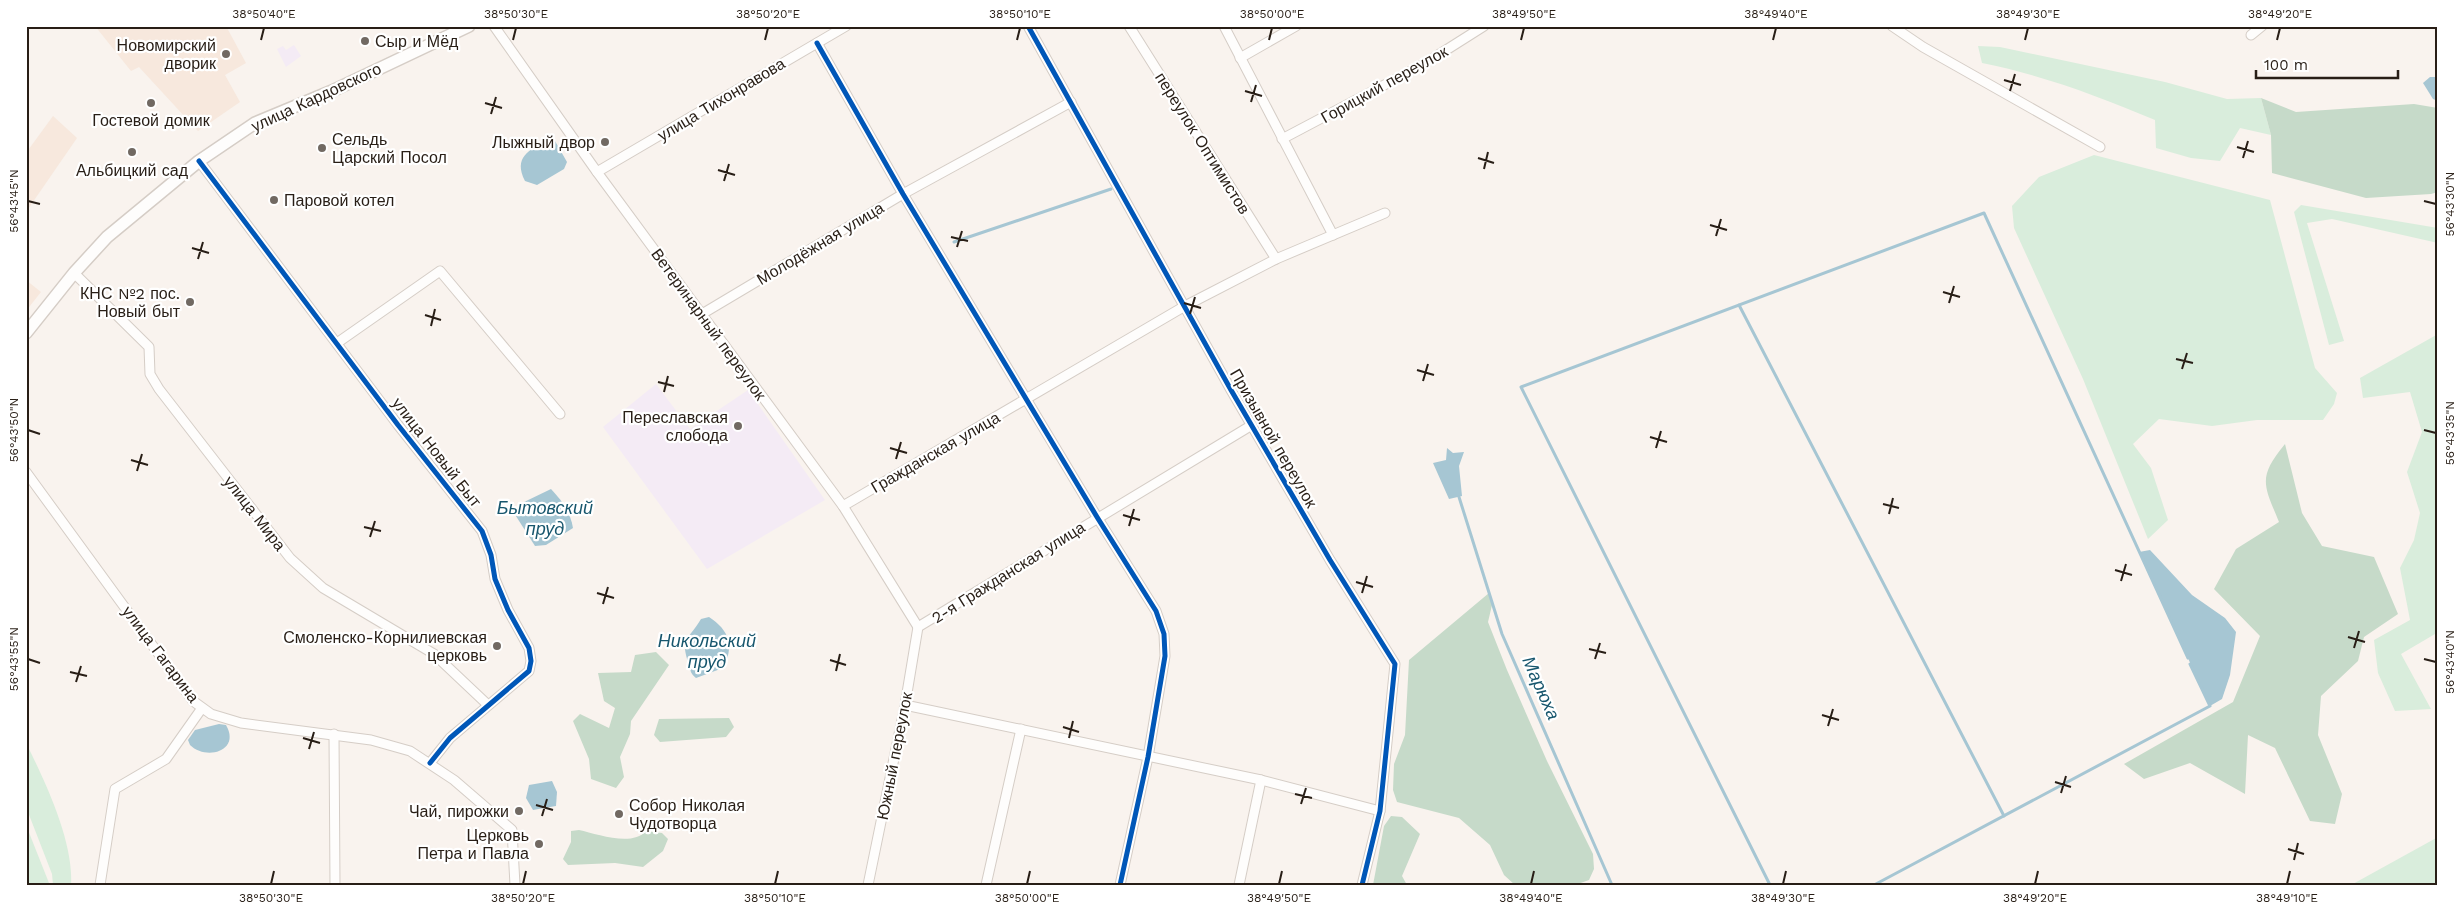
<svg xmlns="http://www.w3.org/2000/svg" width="2464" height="911" font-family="'Work Sans',sans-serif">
<rect width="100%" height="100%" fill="#f9f3ee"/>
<g fill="#f4ebf5">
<path d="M294,45L301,56L286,67L277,49L283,46L286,50Z"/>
<path d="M656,384L690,429L748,390L825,500L707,569L603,427Z"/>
</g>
<g fill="#f7e8dd">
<path d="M95,26H226L246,63L225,75L240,102L198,131L139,67L131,71Z"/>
<path d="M53,116L77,138L26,212V153Z"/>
<path d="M26,280L41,292L26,311Z"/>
</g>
<g fill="#d9eddc">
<path d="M1978,46L2000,47L2165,82L2227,99L2261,98L2271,135L2240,128L2220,161L2191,158L2156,148L2155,120C2098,96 2042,75 1982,63Z"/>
<path d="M2094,155L2270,200L2315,368L2337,393L2334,404L2323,420H2257L2212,426L2159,419L2133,444L2151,468L2168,520L2148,539L2083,379L2014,228L2012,206L2039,177Z"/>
<path d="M2301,205L2438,228V243L2332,219L2307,223L2344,341L2329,345L2294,212Z"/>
<path d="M2438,334V629L2435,634L2401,654L2431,709L2395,711L2378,673L2374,640L2410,620L2400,568L2414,540L2420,513L2407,472L2422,432L2410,392L2363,398L2360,378Z"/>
<path d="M26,743C45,781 74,842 71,885H53L52,874L26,807Z"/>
<path d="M26,825L49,883V885H26Z"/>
<path d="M2438,837V885H2351Z"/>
</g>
<g fill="#c6dac9">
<path d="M2261,98L2296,112L2414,104L2438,108V192L2431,194L2366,198L2272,173L2271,135Z"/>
<path d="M2285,444L2302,513L2322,546L2374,557L2398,614L2364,637L2358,661L2321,696L2318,735L2342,794L2335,824L2310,821L2275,748L2248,735L2245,794L2190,763L2144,779L2124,764L2233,702L2260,636L2214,589L2236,549L2279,522C2264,485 2257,478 2285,444Z"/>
<path d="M1489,593L1492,605L1488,622L1507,670L1547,761L1593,854L1594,869L1589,880L1575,885H1515L1504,875L1490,845L1459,818L1397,802L1393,790L1394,764L1405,735L1409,660Z"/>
<path d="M656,652L669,665L631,721L630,734L620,757L624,777L616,788L591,779L589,759L573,721L580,714L609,728L615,708L604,701L598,673L631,672L635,655Z"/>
<path d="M729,718L734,727L726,737L660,742L654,735L659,719Z"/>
<path d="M1391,816L1402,817L1420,834L1402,876L1407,885H1373L1384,826Z"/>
<path d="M579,830C597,834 632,847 646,831L662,833L668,839L663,851L643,867L615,863L568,865L563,859L571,842V831Z"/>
</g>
<g fill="#a6c6d3">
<path d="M2430,77H2438V101L2433,99L2423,83Z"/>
<path d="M547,139L555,141L567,162L564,169L537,185L525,181C513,157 529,151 547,139Z"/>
<path d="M1447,448L1453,453L1464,452L1459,466L1462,496L1449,499L1433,463L1446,460Z"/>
<path d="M551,489C562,501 570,511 573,528L546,545L535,546L514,513L522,503Z"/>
<path d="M2150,550L2192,595L2225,618L2236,632L2230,675L2222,699L2210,706L2139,552Z"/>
<path d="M709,617C729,630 735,646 723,668L696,678C690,673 691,671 689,665C680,637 687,642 701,619Z"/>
<path d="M219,724L226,725C241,751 206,761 190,745L188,740L195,730Z"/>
<path d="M552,781L557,792L556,806L533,810L526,798L529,785Z"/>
</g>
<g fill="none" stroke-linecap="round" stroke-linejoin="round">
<g stroke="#a6c6d3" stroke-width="3">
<path d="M954,242L1111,189"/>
<path d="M1739,305L2004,816"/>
<path d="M1459,497L1502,634L1612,885"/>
<path d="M1770,885L1521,387L1984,213L2188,658"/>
<path d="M1874,885L2210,706L2190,664"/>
</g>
<g stroke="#d5cdc6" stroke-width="11">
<g id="minor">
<path d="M494,26L597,172L843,506L918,627"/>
<path d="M1028,26L1231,390L1330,560L1395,664L1380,811L1362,885"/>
<path d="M1129,26L1276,259"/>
<path d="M1224,26L1333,235"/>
<path d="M1892,26L1923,47L2100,147"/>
<path d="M2251,35L2262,26"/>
<path d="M817,43L903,194L1097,517L1156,611L1164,634L1165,656L1148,757L1120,885"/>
<path d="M1240,58L1296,26"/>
<path d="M1282,139L1424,64L1484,26"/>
<path d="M199,161L398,425L482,531L491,555L495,579L508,610L529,648L531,661L529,671L450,738L430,763"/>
<path d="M597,172L846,26"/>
<path d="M74,273L149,347L150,374L159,389L290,558L323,588L434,654L488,705"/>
<path d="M702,314L903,194L1071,102"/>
<path d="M337,343L440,271L560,414"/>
<path d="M26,472L193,701L211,714L241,723L371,740L410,751L454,780L512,830L515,885"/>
<path d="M843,506L1185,306L1276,259L1385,213"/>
<path d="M918,627L1252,425"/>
<path d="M905,705L1261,780L1380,811"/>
<path d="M334,734L335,885"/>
<path d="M100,885L115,789L166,759L202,708"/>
<path d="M868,885L905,705L918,627"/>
<path d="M986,885L1021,729"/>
<path d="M1239,885L1261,780"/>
</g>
</g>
<g stroke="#d5cdc6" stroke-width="14">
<path id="major" d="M26,333L74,273L107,237L199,161L255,123L332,91L469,26"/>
</g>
<use href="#minor" stroke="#fefdfc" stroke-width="9"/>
<use href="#major" stroke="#fefdfc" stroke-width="11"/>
<g stroke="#fff" stroke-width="8">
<g id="cycleway">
<path d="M1028,26L1231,390L1330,560L1395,664L1380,811L1362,885"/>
<path d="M817,43L903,194L1097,517L1156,611L1164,634L1165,656L1148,757L1120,885"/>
<path d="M199,161L398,425L482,531L491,555L495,579L508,610L529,648L531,661L529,671L450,738L430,763"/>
</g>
</g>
<use href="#cycleway" stroke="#0057b8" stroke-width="5"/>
</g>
<path fill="none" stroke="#281e16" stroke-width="2" d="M261,40L264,28M513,40L516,28M765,40L768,28M1017,40L1020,28M1269,40L1272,28M1521,40L1524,28M1773,40L1776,28M2025,40L2028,28M2277,40L2280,28M2004,80L2021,85M1245,91L1262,96M2010,91L2015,74M1251,102L1256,85M485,103L502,108M491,114L496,97M2237,147L2254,152M1478,158L1494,163M2243,158L2248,141M1484,169L1488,152M718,170L735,175M724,181L729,164M28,201L40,204M2424,201L2436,204M1710,225L1727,230M1716,236L1721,219M951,237L968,241M957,247L962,231M192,248L209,253M198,259L203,242M1943,292L1960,297M1184,303L1201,308M1949,303L1954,286M1190,314L1195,297M425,315L441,320M431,326L435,309M2176,359L2193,363M2182,369L2187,353M1417,370L1434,375M1423,381L1428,364M658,382L674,386M664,392L668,376M28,430L40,434M2424,430L2436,433M1650,437L1667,442M890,448L907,453M1656,448L1661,431M896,459L901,442M131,460L148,465M137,471L142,454M1883,504L1899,508M1889,514L1893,498M1123,515L1140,520M1129,526L1134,509M364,527L381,531M370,537L375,521M2115,570L2132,575M2121,581L2126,564M1356,582L1373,587M597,593L614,598M1362,593L1367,576M603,604L608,587M2348,637L2365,642M2354,648L2359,631M1589,649L1606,653M28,659L40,663M1595,659L1600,643M2424,659L2436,662M830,660L846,665M836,671L840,654M70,672L87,676M76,682L81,666M1822,715L1839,720M1828,726L1833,709M1063,727L1079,732M303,738L320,743M1069,738L1073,721M309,749L314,732M2055,782L2071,787M2061,793L2066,776M1295,794L1312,798M1301,804L1306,788M536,805L553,810M542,816L547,799M2288,849L2304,854M2294,860L2298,843M271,884L274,871M523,884L526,871M775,884L778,871M1027,884L1030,871M1279,884L1282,871M1531,884L1534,871M1783,884L1786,871M2035,884L2038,871M2287,884L2290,871"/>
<g fill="#716962" stroke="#fff" stroke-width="2">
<circle cx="365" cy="41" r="5"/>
<circle cx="226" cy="54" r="5"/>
<circle cx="151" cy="103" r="5"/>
<circle cx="605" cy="142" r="5"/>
<circle cx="322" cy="148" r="5"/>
<circle cx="132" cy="152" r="5"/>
<circle cx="274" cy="200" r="5"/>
<circle cx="190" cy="302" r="5"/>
<circle cx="738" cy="426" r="5"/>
<circle cx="497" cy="646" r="5"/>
<circle cx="519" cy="811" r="5"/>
<circle cx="619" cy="814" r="5"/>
<circle cx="539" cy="844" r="5"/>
</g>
<g text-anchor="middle" stroke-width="4.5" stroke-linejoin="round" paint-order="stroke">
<g font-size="16" fill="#281e16" stroke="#fff" text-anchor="end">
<text x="375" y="47" text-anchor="start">Сыр и Мёд</text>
<text x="216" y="51">Новомирский<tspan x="216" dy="18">дворик</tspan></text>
<text x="151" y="126" text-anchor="middle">Гостевой домик</text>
<text x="332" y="145" text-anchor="start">Сельдь<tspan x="332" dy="18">Царский Посол</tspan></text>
<text x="595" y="148">Лыжный двор</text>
<text x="132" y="176" text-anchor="middle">Альбицкий сад</text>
<text x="284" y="206" text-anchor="start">Паровой котел</text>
<text x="180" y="299">КНС №2 пос.<tspan x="180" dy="18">Новый быт</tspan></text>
<text x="728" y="423">Переславская<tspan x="728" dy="18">слобода</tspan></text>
<text x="487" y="643">Смоленско-Корнилиевская<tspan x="487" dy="18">церковь</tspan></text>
<text x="629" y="811" text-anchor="start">Собор Николая<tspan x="629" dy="18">Чудотворца</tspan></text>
<text x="509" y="817">Чай, пирожки</text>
<text x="529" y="841">Церковь<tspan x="529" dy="18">Петра и Павла</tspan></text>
</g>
<g font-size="16" fill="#281e16" stroke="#fff">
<text transform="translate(1384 84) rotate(-29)" y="6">Горицкий переулок</text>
<text transform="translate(316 97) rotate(-25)" y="6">улица Кардовского</text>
<text transform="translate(721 99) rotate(-31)" y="6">улица Тихонравова</text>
<text transform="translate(1203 143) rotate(58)" y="6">переулок Оптимистов</text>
<text transform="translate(820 243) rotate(-31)" y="6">Молодёжная улица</text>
<text transform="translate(709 324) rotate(54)" y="6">Ветеринарный переулок</text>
<text transform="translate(1274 438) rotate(60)" y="6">Призывной переулок</text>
<text transform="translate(437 452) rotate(52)" y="6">улица Новый Быт</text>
<text transform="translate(935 452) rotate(-30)" y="6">Гражданская улица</text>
<text transform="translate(255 513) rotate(52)" y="6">улица Мира</text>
<text transform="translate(1008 572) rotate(-32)" y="6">2-я Гражданская улица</text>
<text transform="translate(161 654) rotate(53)" y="6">улица Гагарина</text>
<text transform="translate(894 756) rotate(-79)" y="6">Южный переулок</text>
</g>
<g font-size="18" font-style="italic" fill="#17566d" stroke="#fff">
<text x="545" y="514">Бытовский<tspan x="545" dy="21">пруд</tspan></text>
<text x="707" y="647">Никольский<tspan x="707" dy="21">пруд</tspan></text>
<text transform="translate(1541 688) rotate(66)" y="6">Марюха</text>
</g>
</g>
<rect width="2464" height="911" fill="none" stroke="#ffffff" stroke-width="55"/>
<path d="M2256 70v8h142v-8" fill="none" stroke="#281e16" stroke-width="2.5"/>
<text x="2264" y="70" font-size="15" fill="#281e16" stroke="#ffffff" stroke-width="4" paint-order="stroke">100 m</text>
<rect x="28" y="28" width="2408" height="856" fill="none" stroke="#281e16" stroke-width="2"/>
<g font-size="12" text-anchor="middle" fill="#281e16">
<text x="264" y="18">38°50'40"E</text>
<text x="516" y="18">38°50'30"E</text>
<text x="768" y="18">38°50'20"E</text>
<text x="1020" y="18">38°50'10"E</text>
<text x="1272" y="18">38°50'00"E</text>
<text x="1524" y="18">38°49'50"E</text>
<text x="1776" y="18">38°49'40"E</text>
<text x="2028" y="18">38°49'30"E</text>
<text x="2280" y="18">38°49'20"E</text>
<text transform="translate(14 201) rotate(-90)" y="4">56°43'45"N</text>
<text transform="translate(2450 204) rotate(-90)" y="4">56°43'30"N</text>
<text transform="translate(14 430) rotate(-90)" y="4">56°43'50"N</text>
<text transform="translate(2450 433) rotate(-90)" y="4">56°43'35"N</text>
<text transform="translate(14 659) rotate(-90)" y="4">56°43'55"N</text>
<text transform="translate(2450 662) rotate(-90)" y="4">56°43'40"N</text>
<text x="271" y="902">38°50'30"E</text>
<text x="523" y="902">38°50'20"E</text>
<text x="775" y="902">38°50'10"E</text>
<text x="1027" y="902">38°50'00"E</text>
<text x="1279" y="902">38°49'50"E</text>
<text x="1531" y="902">38°49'40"E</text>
<text x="1783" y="902">38°49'30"E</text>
<text x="2035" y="902">38°49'20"E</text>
<text x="2287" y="902">38°49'10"E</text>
</g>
</svg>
